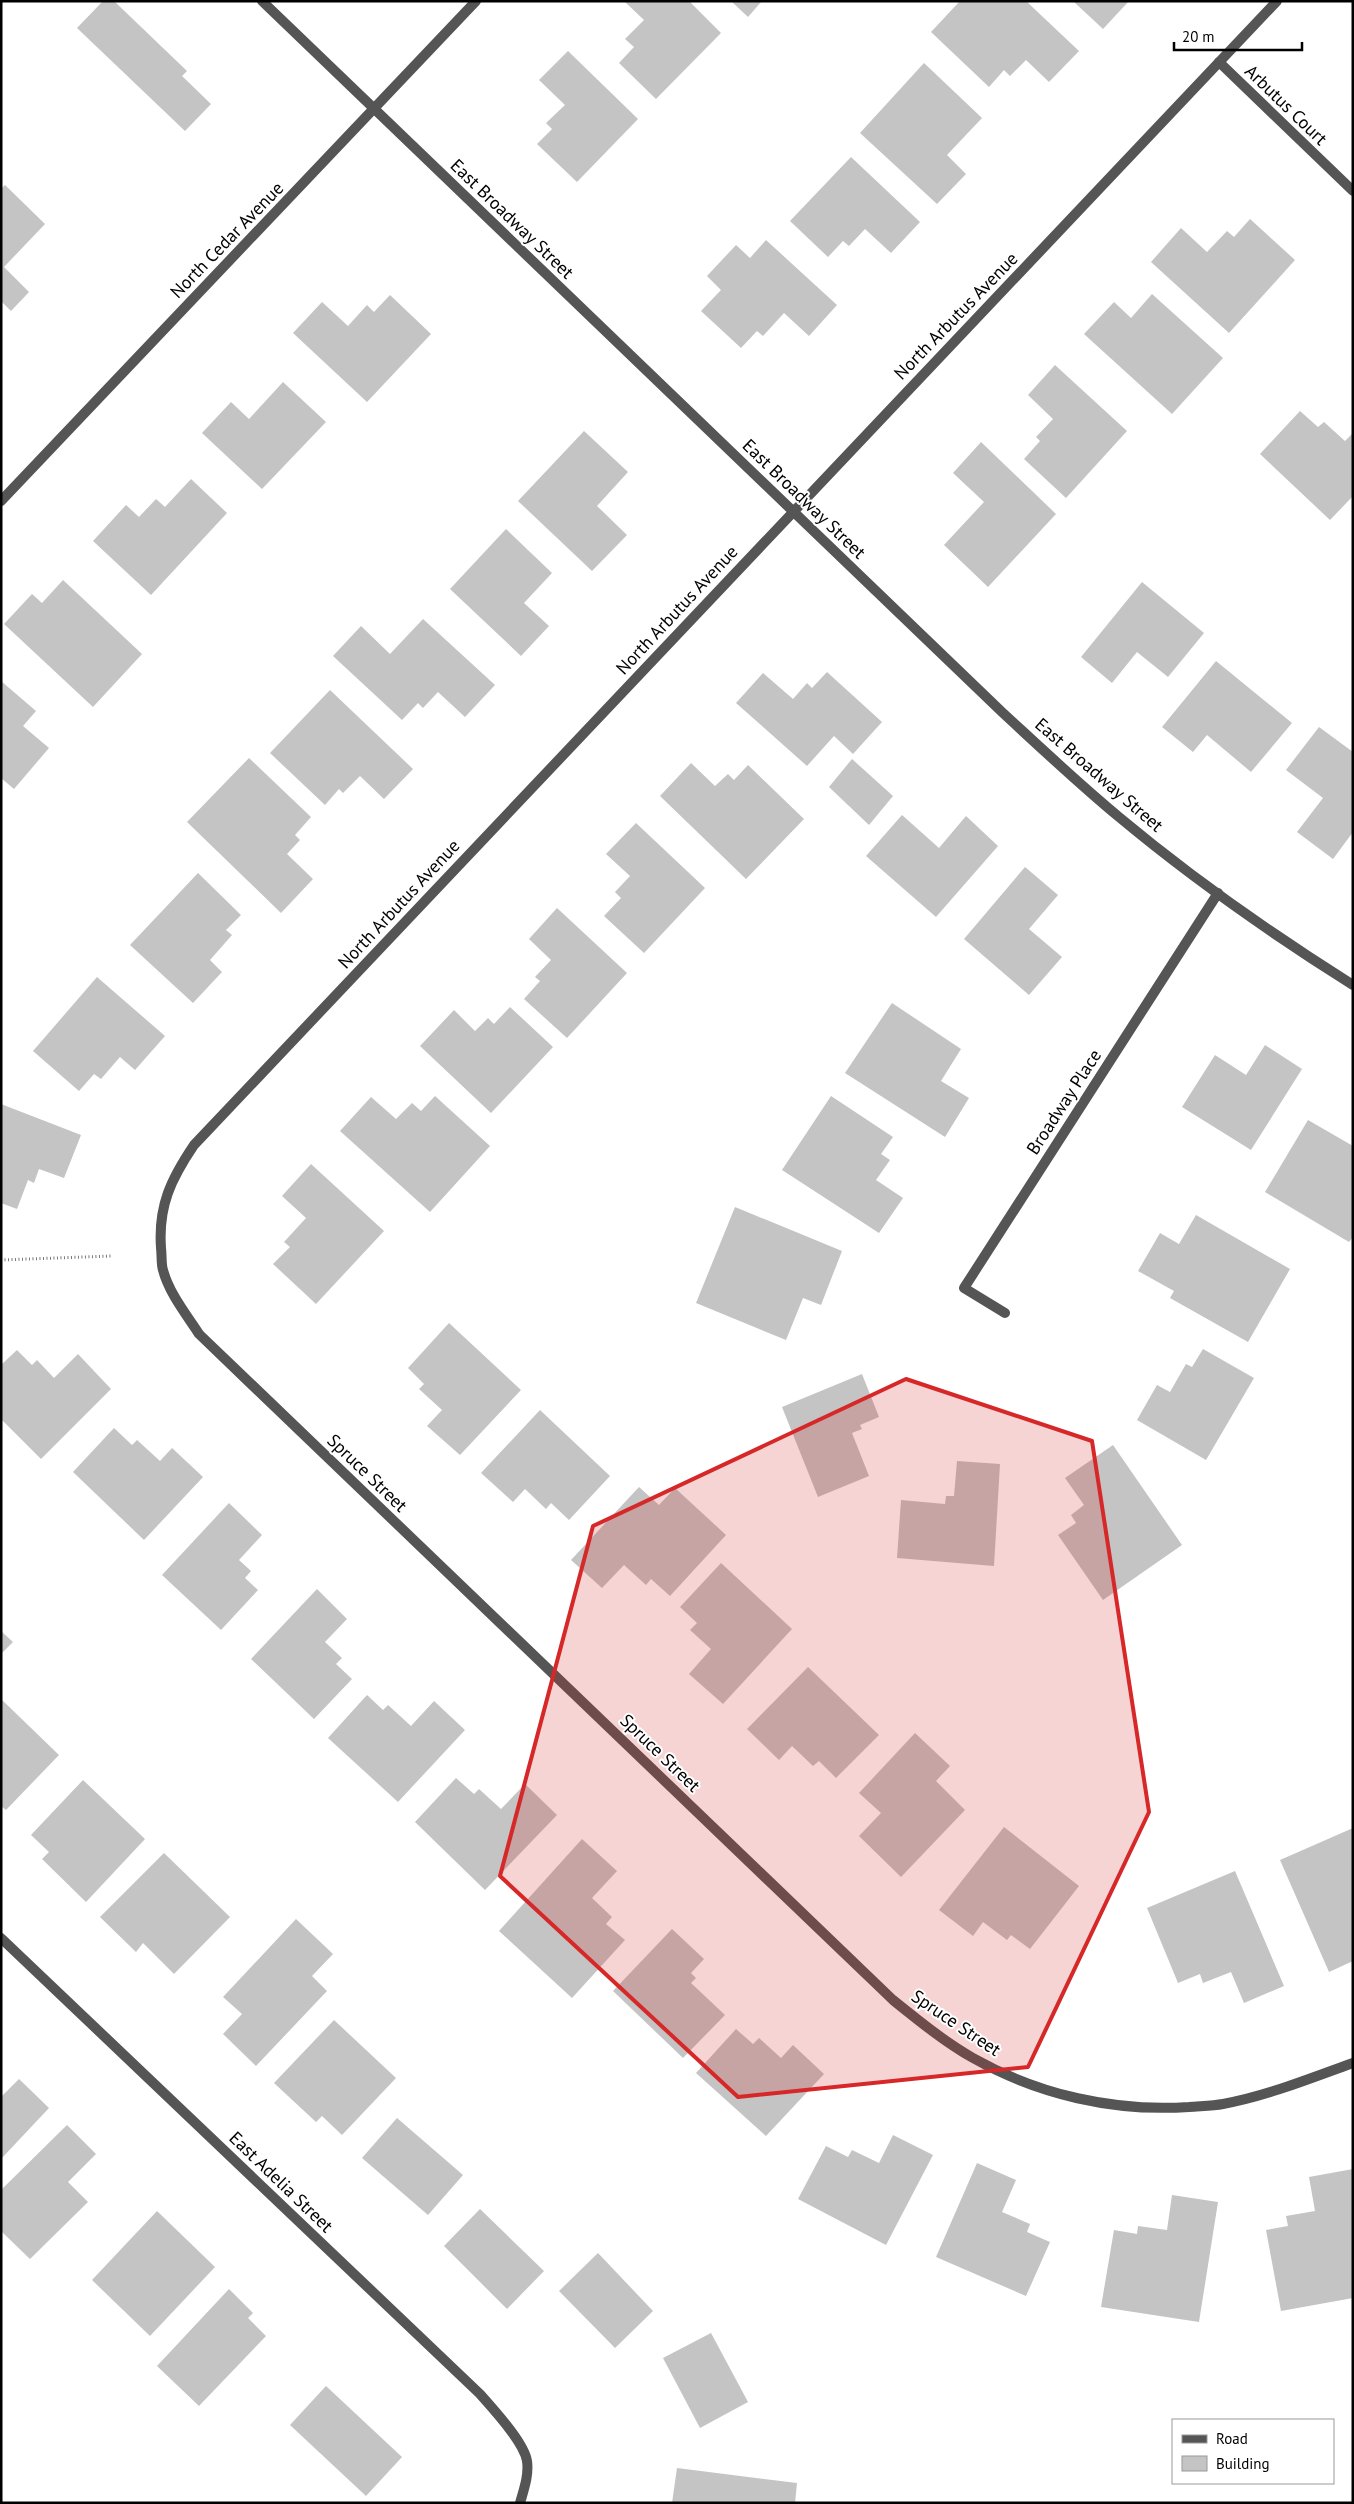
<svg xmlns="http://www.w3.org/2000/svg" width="1354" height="2504" font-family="'PT Sans',sans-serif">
<rect width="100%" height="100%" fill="#fff"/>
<g fill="#c4c4c4">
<path d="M103,1H114L187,71L182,76L211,104L185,131L77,28Z"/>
<path d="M624,1H689L721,33L656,99L619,63L634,47L625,39L644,20Z"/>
<path d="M731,1H762L748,17Z"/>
<path d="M960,1H1026L1079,51L1049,82L1026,60L1010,76L1004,70L989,87L931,32Z"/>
<path d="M1073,1H1129L1103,29Z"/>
<path d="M568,51L638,119L577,182L537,144L552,129L546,123L565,105L539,80Z"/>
<path d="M924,63L982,118L947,155L966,174L937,204L860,133Z"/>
<path d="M851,157L920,222L891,253L865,229L849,246L843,241L828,257L790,221Z"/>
<path d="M5,185L45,224L4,267L29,292L11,311L1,301V189Z"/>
<path d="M1250,219L1295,260L1229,333L1151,262L1181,228L1207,252L1227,231L1234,237Z"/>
<path d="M766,240L837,305L809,336L784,313L763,336L757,331L741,348L701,311L721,290L707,276L736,245L750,258Z"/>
<path d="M1152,294L1223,358L1172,414L1084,334L1114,302L1131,318Z"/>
<path d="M390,295L431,334L367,402L293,333L322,302L348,326L367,305L374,312Z"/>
<path d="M1055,365L1127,431L1066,498L1024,459L1040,441L1036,437L1053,419L1028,395Z"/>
<path d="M283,382L326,422L262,489L202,433L231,402L249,419Z"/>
<path d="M1300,411L1318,427L1324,422L1345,441L1353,433V496L1330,520L1260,454Z"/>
<path d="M584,431L628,472L597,506L627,535L592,571L518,501Z"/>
<path d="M981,442L1056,514L988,587L944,545L984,502L953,473Z"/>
<path d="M191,479L227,513L151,595L93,541L126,505L139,517L156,499L165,507Z"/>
<path d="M506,529L552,573L524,603L549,626L521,656L450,589Z"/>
<path d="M63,580L142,654L93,707L4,624L32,594L42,603Z"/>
<path d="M1142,582L1204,633L1168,677L1137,652L1112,683L1081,657Z"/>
<path d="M423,619L495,685L465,717L438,692L423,708L418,703L402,720L333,656L361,626L390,654Z"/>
<path d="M1216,661L1292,723L1251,772L1207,735L1193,752L1162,727Z"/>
<path d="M827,672L882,722L853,754L834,736L807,766L736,703L763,673L793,699L807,683L812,688Z"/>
<path d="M1,681L36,711L23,726L49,748L14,789L1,778Z"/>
<path d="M330,690L413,769L384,799L360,776L343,793L339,789L325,805L270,753Z"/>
<path d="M1319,727L1353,752V832L1333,859L1297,832L1323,798L1286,770Z"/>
<path d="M249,758L311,817L295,835L300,840L287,854L313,879L281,913L187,822Z"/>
<path d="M852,759L893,796L869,825L829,787Z"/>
<path d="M691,763L715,786L728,774L734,780L748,765L804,819L746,879L660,796Z"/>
<path d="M902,815L939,848L966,816L998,846L936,917L866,856Z"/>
<path d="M636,823L705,888L644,953L604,916L621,898L615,892L630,876L606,854Z"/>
<path d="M1025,867L1058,895L1029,929L1062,957L1029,995L964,939Z"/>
<path d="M198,873L241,915L226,930L232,935L210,960L222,972L193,1003L130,945Z"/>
<path d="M557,908L627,973L567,1038L524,999L540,981L535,977L551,960L529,939Z"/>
<path d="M97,977L165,1036L135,1070L120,1057L101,1079L94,1074L79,1091L33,1051Z"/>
<path d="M892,1003L961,1049L941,1081L969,1098L945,1137L845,1073Z"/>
<path d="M510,1007L553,1047L491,1113L420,1046L454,1010L475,1031L488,1018L494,1024Z"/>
<path d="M1265,1045L1302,1069L1251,1150L1182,1107L1215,1055L1246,1075Z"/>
<path d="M435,1096L490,1146L430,1212L340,1131L371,1097L396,1119L412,1103L421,1111Z"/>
<path d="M831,1096L893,1137L881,1154L890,1160L876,1180L903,1198L879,1233L782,1170Z"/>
<path d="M1,1104L81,1135L64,1178L39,1169L34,1183L28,1180L17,1209L1,1203Z"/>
<path d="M1308,1120L1353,1146V1237L1349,1242L1265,1192Z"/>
<path d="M311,1164L384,1231L316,1304L273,1264L290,1247L284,1242L306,1218L282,1196Z"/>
<path d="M735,1207L842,1251L821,1305L803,1298L786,1340L696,1303Z"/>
<path d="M1196,1215L1290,1269L1248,1342L1170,1298L1174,1291L1138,1271L1160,1233L1179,1244Z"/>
<path d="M449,1323L521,1390L460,1455L427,1426L442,1410L419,1389L424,1384L408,1368Z"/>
<path d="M1203,1349L1254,1378L1206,1460L1137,1420L1157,1385L1170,1392L1186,1364L1192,1367Z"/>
<path d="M17,1350L32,1365L37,1360L54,1378L78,1354L111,1389L41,1459L1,1419V1365Z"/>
<path d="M862,1374L879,1417L860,1425L862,1429L852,1433L869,1476L818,1497L782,1407Z"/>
<path d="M540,1410L610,1476L569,1520L551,1503L546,1509L525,1489L513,1502L481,1473Z"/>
<path d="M114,1428L132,1445L137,1440L160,1461L172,1448L203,1477L144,1540L73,1472Z"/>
<path d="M1113,1445L1182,1545L1103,1600L1058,1535L1076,1523L1071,1515L1084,1505L1065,1478Z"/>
<path d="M957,1461L1000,1464L994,1566L897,1558L901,1500L945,1504L946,1496H954Z"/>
<path d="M639,1487L659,1505L675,1488L726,1535L670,1596L651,1579L646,1585L624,1565L602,1588L571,1560Z"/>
<path d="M229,1503L262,1535L239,1560L251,1571L245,1578L258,1590L221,1630L162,1575Z"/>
<path d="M721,1563L792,1629L723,1704L689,1674L711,1649L690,1630L697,1623L680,1607Z"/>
<path d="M317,1589L347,1619L325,1642L342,1658L336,1664L352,1679L314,1719L251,1659Z"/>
<path d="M1,1631L13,1642L1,1654Z"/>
<path d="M808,1667L879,1735L836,1778L819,1761L813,1766L792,1746L779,1760L747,1729Z"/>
<path d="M367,1695L383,1710L388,1705L411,1726L434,1701L465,1730L398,1802L328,1738Z"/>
<path d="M1,1699L59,1755L6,1810L1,1806Z"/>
<path d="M915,1733L950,1766L936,1781L965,1810L901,1877L859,1836L881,1813L859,1793Z"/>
<path d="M456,1778L474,1794L479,1789L501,1809L525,1784L557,1815L485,1890L415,1822Z"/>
<path d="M83,1780L145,1839L86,1902L42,1859L49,1852L31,1835Z"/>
<path d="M1004,1827L1079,1886L1030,1949L1011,1935L1007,1940L983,1922L973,1936L939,1910Z"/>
<path d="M1353,1828V1961L1329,1972L1280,1860Z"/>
<path d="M582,1839L617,1871L592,1898L612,1917L606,1924L625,1940L572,1998L499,1931Z"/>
<path d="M164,1853L230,1917L174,1974L143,1943L136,1952L100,1917Z"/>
<path d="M1235,1871L1284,1986L1244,2003L1231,1972L1203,1983L1200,1974L1178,1983L1147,1908Z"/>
<path d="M296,1919L333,1954L312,1976L327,1991L256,2066L223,2034L242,2014L223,1997Z"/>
<path d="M672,1929L704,1959L691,1973L696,1978L691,1983L725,2015L683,2058L613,1991Z"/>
<path d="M334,2020L396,2078L342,2135L322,2116L316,2122L274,2083Z"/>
<path d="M736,2029L753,2044L759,2038L781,2058L793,2045L824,2074L766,2136L696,2073Z"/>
<path d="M19,2079L49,2108L1,2159V2097Z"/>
<path d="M397,2118L463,2175L428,2215L362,2158Z"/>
<path d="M67,2125L96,2154L68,2182L88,2202L30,2259L1,2231V2190Z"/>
<path d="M893,2135L933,2155L886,2245L798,2199L826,2146L848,2157L852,2150L879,2163Z"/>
<path d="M977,2163L1016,2180L1002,2212L1030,2224L1027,2232L1050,2242L1026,2296L936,2257Z"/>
<path d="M1353,2169V2298L1281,2311L1266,2230L1288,2226L1286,2216L1315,2211L1309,2177Z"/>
<path d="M1172,2195L1218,2202L1199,2322L1101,2307L1114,2230L1137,2234L1138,2226L1167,2230Z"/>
<path d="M480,2209L544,2271L507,2309L444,2246Z"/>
<path d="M157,2211L215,2267L150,2336L92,2280Z"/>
<path d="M598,2253L653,2311L615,2348L559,2291Z"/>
<path d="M229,2289L253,2313L248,2318L266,2336L199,2406L157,2366Z"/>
<path d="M711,2333L748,2402L700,2428L663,2358Z"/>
<path d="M326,2386L402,2457L366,2496L290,2425Z"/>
<path d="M677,2468L797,2483L795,2503H672Z"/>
</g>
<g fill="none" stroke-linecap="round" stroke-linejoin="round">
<path stroke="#777" stroke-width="3" stroke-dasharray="1 2.5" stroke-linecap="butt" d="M1,1260L112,1256"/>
<g stroke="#555" stroke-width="10">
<path d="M262,1L1003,713C1041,748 1079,784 1119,817C1192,878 1272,934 1353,985"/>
<path d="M1277,1L194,1145C171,1179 158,1206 161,1248C162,1255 161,1264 163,1270C169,1293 186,1314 199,1334L893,2000C919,2021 945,2042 973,2058C1039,2095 1114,2112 1189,2107C1200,2106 1212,2106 1223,2104C1267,2096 1311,2078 1353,2063"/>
<path d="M1219,62L1353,191"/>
<path d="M1,501L476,1"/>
<path d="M1005,1313L964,1288L1218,893"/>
<path d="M1,1938L480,2394C493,2409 524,2442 527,2461C529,2475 524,2489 520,2503"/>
</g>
</g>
<path fill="#d62828" fill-opacity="0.2" stroke="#d62828" stroke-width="4" stroke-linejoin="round" d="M906,1379L1092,1441L1149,1812L1028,2067L738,2097L500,1876L593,1526Z"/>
<g text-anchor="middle" stroke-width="4" stroke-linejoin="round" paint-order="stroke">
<g font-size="18" fill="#000" stroke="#fff">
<text transform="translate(1286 105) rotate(44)" y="6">Arbutus Court</text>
<text transform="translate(512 219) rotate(44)" y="6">East Broadway Street</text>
<text transform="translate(227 240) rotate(-46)" y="6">North Cedar Avenue</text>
<text transform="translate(956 316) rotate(-46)" y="6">North Arbutus Avenue</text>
<text transform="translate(804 499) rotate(44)" y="6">East Broadway Street</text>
<text transform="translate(677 610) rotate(-47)" y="6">North Arbutus Avenue</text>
<text transform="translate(1099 775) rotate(41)" y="6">East Broadway Street</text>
<text transform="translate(399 904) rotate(-47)" y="6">North Arbutus Avenue</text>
<text transform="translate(1064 1102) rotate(-57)" y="6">Broadway Place</text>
<text transform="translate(367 1473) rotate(44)" y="6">Spruce Street</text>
<text transform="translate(660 1753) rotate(44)" y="6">Spruce Street</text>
<text transform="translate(956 2023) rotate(34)" y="6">Spruce Street</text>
<text transform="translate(281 2182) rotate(44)" y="6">East Adelia Street</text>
</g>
</g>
<rect width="1354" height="2504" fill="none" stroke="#000000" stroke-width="5"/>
<rect x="1172" y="2419" width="162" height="65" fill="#ffffff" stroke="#999999"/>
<rect x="1182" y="2435" width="25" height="8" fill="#555555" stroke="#999999"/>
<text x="1216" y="2444" font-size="15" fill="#000000">Road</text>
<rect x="1182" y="2456" width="25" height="15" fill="#c4c4c4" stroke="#999999"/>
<text x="1216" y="2469" font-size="15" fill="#000000">Building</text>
<path d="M1174 42v8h128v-8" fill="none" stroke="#000000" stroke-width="2.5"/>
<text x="1182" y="42" font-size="15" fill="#000000" stroke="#ffffff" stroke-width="4" paint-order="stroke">20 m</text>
</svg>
